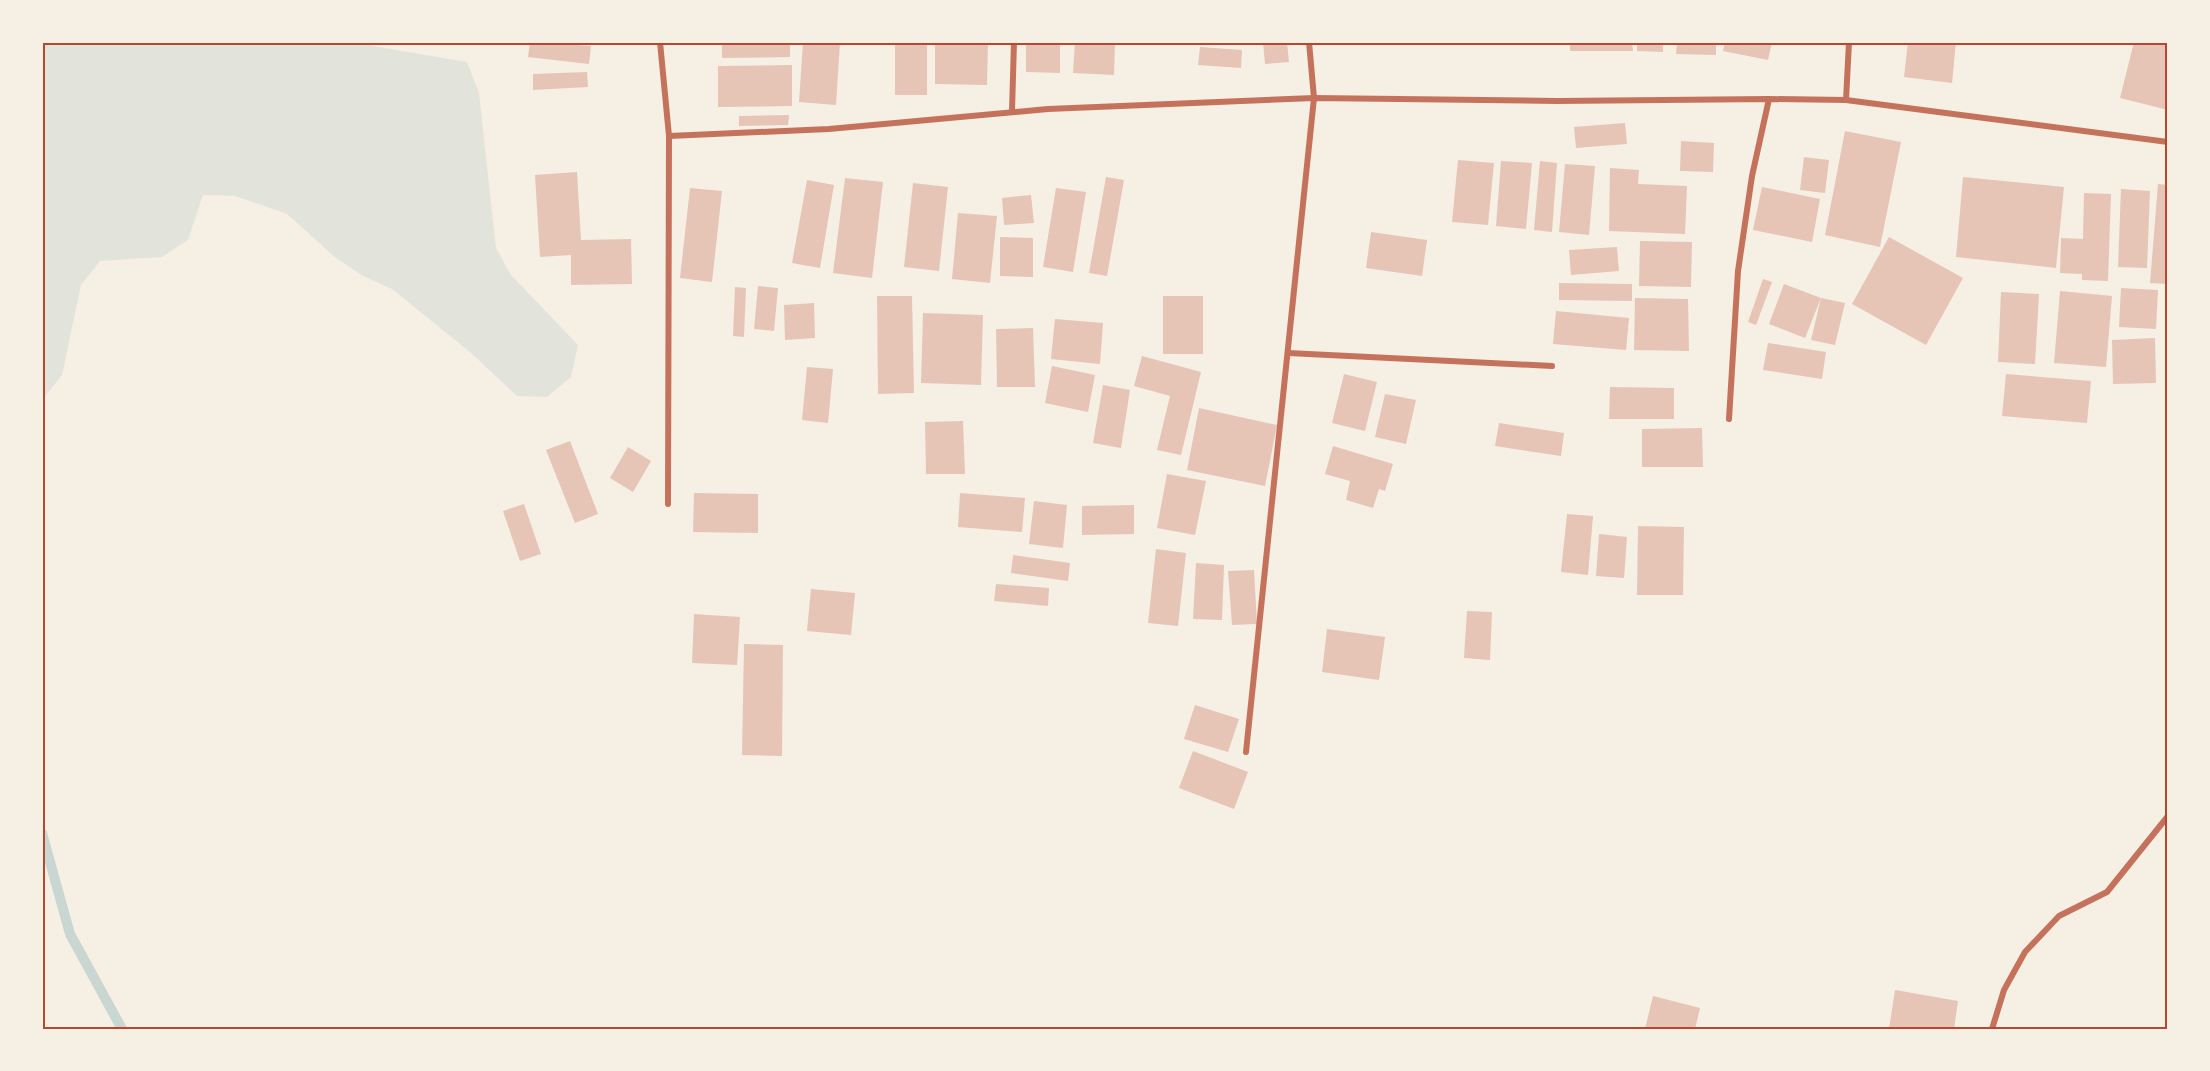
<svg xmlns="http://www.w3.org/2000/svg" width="2210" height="1071" font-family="Inter,sans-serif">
<rect width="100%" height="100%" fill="#f6efe4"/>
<path fill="#e2e4dc" d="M42,42H367V45L467,62L479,93L496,248L511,275L578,345L571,377L547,397L517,396L470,352L392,289L363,276L336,258L287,214L235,196L203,195L188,240L162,257L100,261L81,285L62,375L42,400Z"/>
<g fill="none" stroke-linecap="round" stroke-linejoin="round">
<path stroke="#c9d6d2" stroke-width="10" d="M42,833L70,934L122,1029"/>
</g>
<g fill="#e6c5b7">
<path d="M530,42L591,46L589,64L528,57Z"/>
<path d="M722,42H790V57L722,58Z"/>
<path d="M803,42H840L836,105L799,102Z"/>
<rect x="895" y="42" width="32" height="53"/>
<path d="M935,42H988L987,85L935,84Z"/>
<path d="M1026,42H1060V73L1026,72Z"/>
<path d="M1075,42H1115L1114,75L1073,73Z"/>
<path d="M1263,42H1287L1289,62L1265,64Z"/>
<path d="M1570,42H1632L1633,51H1570Z"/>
<path d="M1637,42H1663V52L1637,51Z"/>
<path d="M1677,42H1716V55L1676,54Z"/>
<path d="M1725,42H1772L1768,60L1723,51Z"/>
<path d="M1908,42H1956L1952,83L1904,77Z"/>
<path d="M2134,42H2168V110L2120,98Z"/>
<path d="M1200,47L1242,50L1241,68L1198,65Z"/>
<path d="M792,65V106L718,107V66Z"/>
<path d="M587,72L588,87L533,90V74Z"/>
<path d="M789,115L788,125L739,126V116Z"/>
<path d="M1625,123L1627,144L1576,148L1574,127Z"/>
<path d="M1845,131L1901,142L1880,247L1825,235Z"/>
<path d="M1681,141L1714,143L1713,172L1680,171Z"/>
<path d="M1804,157L1829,160L1825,193L1800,190Z"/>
<path d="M1458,160L1494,163L1488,225L1452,222Z"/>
<path d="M1501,161L1532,163L1526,229L1496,226Z"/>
<path d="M1540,161L1557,163L1552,232L1534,230Z"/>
<path d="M1565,164L1595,166L1589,235L1559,232Z"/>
<path d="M1610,168L1639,170L1638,184L1687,186L1685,234L1609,231Z"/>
<path d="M577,172L581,240L631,239L632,284L571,285V255L540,257L535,175Z"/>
<path d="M1106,177L1124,180L1107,276L1089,273Z"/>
<path d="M1963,177L2064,187L2056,268L1956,257Z"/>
<path d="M845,178L883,182L872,278L833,273Z"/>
<path d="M807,180L834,185L820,268L792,263Z"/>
<path d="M913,183L948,187L939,271L904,267Z"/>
<path d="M2158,184L2168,185V284L2150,283Z"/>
<path d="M1762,187L1820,199L1812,242L1753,230Z"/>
<path d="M690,188L722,191L712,282L680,278Z"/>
<path d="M1056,188L1086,192L1073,272L1043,267Z"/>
<path d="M2121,189L2150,191L2147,268L2118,267Z"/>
<path d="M2084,193L2111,194L2108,281L2082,280V274L2060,273L2061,238L2083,239Z"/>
<path d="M1031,195L1034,223L1004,225L1002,198Z"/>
<path d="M958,213L997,216L990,283L952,279Z"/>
<path d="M1371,232L1427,240L1422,276L1366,268Z"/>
<path d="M1000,237L1033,238V277L1000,276Z"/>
<path d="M1889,237L1963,278L1926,345L1852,304Z"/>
<path d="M1640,241L1692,242L1691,287L1639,286Z"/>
<path d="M1617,247L1619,271L1571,275L1569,250Z"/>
<path d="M1763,279L1772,282L1756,325L1748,322Z"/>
<path d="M1559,283L1632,284V301L1559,300Z"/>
<path d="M1784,284L1821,298L1845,303L1835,345L1811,340L1821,298L1805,338L1769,324Z"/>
<path d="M758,286L778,288L774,331L754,329Z"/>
<path d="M735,287L746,288L744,337L733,336Z"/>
<path d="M2121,288L2158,290L2156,329L2119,327Z"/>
<path d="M2060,291L2112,296L2106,367L2054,363Z"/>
<path d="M2001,292L2039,294L2035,364L1998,362Z"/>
<path d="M877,296H912L914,393L878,394Z"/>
<rect x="1163" y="296" width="40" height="58"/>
<path d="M1635,298L1688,299L1689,351L1634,350Z"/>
<path d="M814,303L815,338L785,340L784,305Z"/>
<path d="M1556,311L1629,318L1626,350L1553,344Z"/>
<path d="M923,313L983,315L981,385L921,383Z"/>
<path d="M1055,319L1103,323L1100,364L1051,359Z"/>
<path d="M1033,328L1035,387H997L996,329Z"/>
<path d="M2155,338L2156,383L2113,384L2112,340Z"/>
<path d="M1768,343L1826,352L1822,379L1763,370Z"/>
<path d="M1142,356L1201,372L1181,455L1157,450L1170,396L1134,386Z"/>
<path d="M1052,366L1095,375L1088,412L1045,403Z"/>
<path d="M807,367L833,369L828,423L802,420Z"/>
<path d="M1344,374L1377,382L1365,431L1332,423Z"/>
<path d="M2006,374L2091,381L2087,423L2002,416Z"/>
<path d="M1103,385L1130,390L1121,448L1093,443Z"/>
<path d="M1610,387L1674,388V419H1609Z"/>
<path d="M1385,394L1416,400L1406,444L1375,437Z"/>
<path d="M1199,408L1277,425L1265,486L1187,470Z"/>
<path d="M963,421L965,474H926L925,422Z"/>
<path d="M1499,423L1564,433L1561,456L1495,446Z"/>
<path d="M1702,428L1703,467H1642V429Z"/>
<path d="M570,441L598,514L575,523L546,450Z"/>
<path d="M1333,446L1393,464L1385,491L1379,489L1373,508L1346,500L1350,481L1325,474Z"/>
<path d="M628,447L651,461L633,492L610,478Z"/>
<path d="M1167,474L1206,481L1195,535L1157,528Z"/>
<path d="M694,493L758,494V533L693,532Z"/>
<path d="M960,493L1025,498L1022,532L958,527Z"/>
<path d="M1034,501L1067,505L1063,548L1029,544Z"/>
<path d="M524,504L541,554L520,561L503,511Z"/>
<path d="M1134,505V534L1082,535V506Z"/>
<path d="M1567,514L1593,516L1588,575L1561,572Z"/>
<path d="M1638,526L1684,527L1683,595H1637Z"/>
<path d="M1599,534L1627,537L1624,578L1596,576Z"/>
<path d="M1156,549L1186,553L1178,626L1148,623Z"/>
<path d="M1013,555L1070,563L1068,581L1011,573Z"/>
<path d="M1196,563L1224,565L1222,620L1193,619Z"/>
<path d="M1254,570L1257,624L1232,625L1228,571Z"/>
<path d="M996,584L1049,588L1048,606L994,601Z"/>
<path d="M811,589L855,593L851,635L807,631Z"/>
<path d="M1467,611L1492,612L1490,660L1464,658Z"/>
<path d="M694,614L740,617L737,665L692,663Z"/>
<path d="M1327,629L1385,637L1379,680L1322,672Z"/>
<path d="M744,644L783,645L782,756L742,755Z"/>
<path d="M1195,705L1239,719L1228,752L1184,739Z"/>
<path d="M1193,751L1248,772L1234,809L1179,788Z"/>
<path d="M1895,990L1958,1001L1954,1029H1889Z"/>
<path d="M1653,996L1700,1008L1695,1029H1645Z"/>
</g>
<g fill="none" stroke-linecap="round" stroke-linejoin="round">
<g stroke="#c5725c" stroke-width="6">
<path d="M660,42L669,136L668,504"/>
<path d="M1846,100L1849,42"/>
<path d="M1012,111L1014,42"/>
<path d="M669,136L829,129L1048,109L1314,98L1557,101L1769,99L1846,100L2168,142"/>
<path d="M1288,353L1552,366"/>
<path d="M1729,419L1738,271L1752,176L1769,99"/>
<path d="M1246,752L1314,98L1309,42"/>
<path d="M1992,1029L2004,990L2025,952L2059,916L2107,892L2168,816"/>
</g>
</g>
<rect width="2210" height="1071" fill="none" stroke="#f6efe4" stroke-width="87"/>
<rect x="44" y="44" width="2122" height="984" fill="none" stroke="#b5482f" stroke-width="2"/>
</svg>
